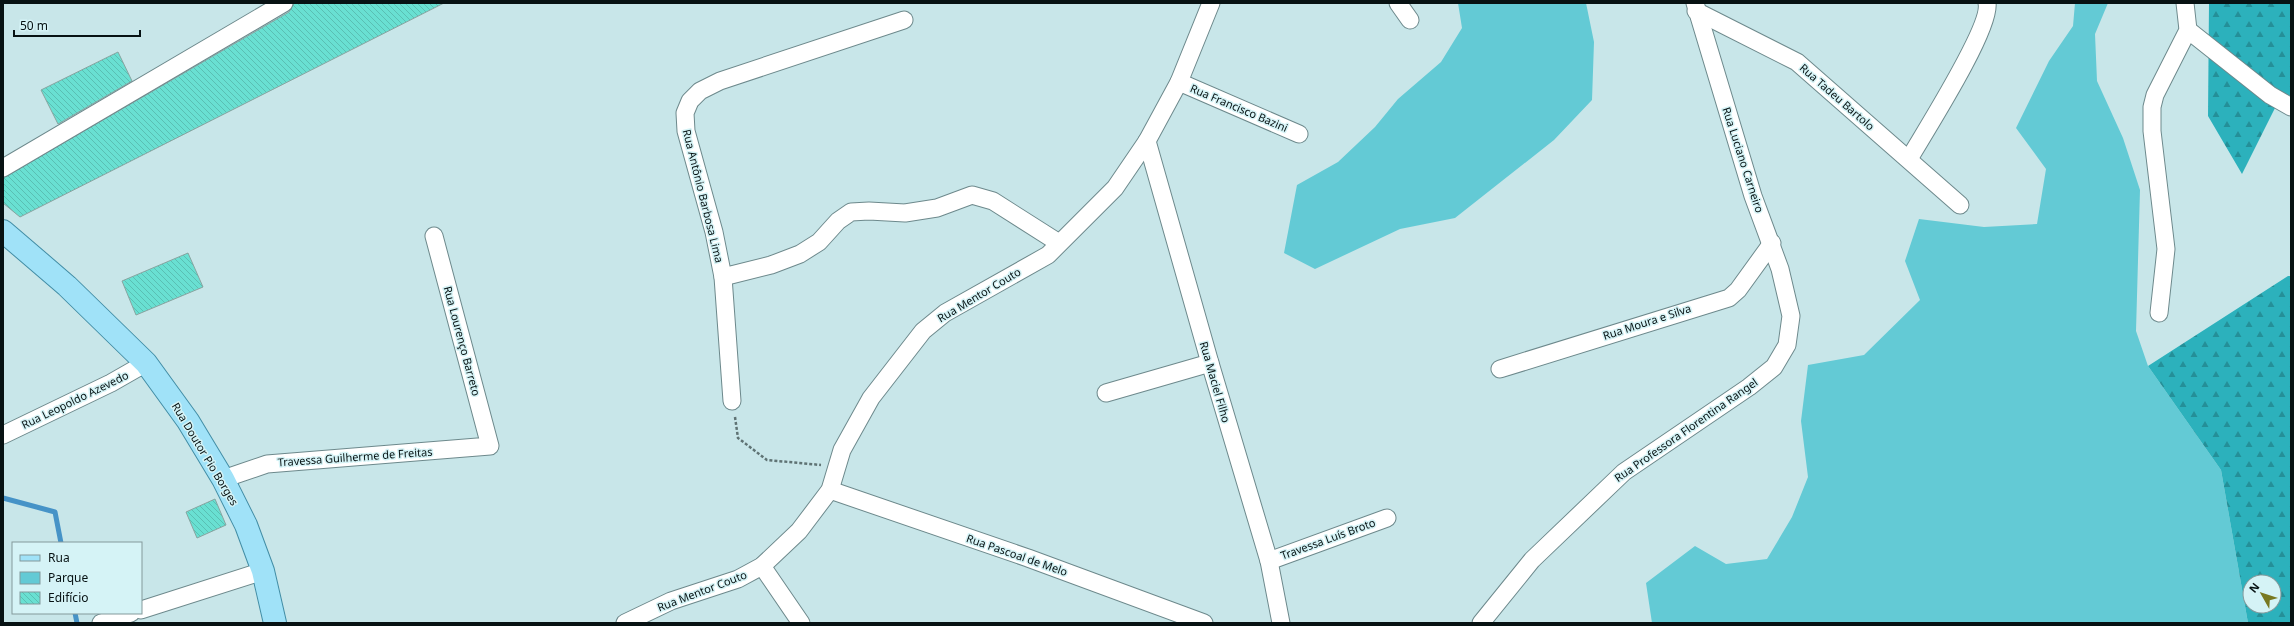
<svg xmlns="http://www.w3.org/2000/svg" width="2294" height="626" font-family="'Noto Sans',sans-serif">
<defs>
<pattern id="forest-firs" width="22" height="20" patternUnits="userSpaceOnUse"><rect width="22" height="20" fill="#2cb1bc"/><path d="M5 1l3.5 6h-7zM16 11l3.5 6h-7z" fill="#248f98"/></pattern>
<pattern id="building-back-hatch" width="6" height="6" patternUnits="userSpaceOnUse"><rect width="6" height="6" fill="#69e0d2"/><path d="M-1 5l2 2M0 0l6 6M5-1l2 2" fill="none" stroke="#5abfb3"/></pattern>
</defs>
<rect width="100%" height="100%" fill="#c8e6e9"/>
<g fill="#63cad5">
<path d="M1458,3H1586L1594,42L1592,100L1554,140L1455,218L1400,229L1315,269L1284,253L1297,185L1338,162L1375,127L1398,99L1441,62L1462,28Z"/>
<path d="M2075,3H2108L2095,34L2097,81L2123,138L2140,190L2136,331L2148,366L2221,470L2248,623H1652L1646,583L1695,546L1726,564L1767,559L1792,517L1808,477L1801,421L1808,365L1864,355L1920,300L1905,261L1919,219L1984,227L2037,224L2046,169L2016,128L2049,61L2073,26Z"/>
</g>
<g fill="url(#forest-firs)" fill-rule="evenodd">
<path d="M2209,3H2291V95L2279,100L2242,174L2208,116Z"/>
<path d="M2288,276H2291V623H2248L2221,470L2148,366ZM2250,582H2274V606H2250Z"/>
</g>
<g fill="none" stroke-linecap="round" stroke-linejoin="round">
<g stroke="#4693c7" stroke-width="5">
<path d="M3,498L55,512L61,543"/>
<path d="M75,613L77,623"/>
</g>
</g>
<g fill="url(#building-back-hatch)" stroke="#88a4a0">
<path d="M294,3H444L20,217L3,203V178L289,12Z"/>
<path d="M118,52L132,81L58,124L41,90Z"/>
<path d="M188,253L203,287L136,315L122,281Z"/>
<path d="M215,499L226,525L197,538L186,512Z"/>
</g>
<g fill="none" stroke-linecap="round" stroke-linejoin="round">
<g stroke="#6d898c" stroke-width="19">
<g id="minor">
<path d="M1398,3L1410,20"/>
<path d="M1696,11L1797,62L1960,205"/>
<path d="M2188,30L2270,95L2291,107"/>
<path d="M1179,82L1299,134"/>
<path d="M1147,141L1210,363L1269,561L1281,623"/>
<path d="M1909,159C1924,133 1992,27 1987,3"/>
<path d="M3,168L284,3"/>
<path d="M723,277L771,265L800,254L819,242L838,221L851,212L869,211L905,213L937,208L972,195L993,201L1059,243"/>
<path d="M2159,313L2166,249L2152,131V107L2155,95L2188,30L2185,3"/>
<path d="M1500,369L1729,298L1738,290L1772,243"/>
<path d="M1106,393L1210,363"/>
<path d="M732,401L723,277L714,232L686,131L685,113L690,101L700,91L720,81L904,20"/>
<path d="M3,435L111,383L146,363"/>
<path d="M223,479L267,464L490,446L434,236"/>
<path d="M830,490L1028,558L1204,623"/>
<path d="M1269,561L1387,518"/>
<path d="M762,566L801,623"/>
<path d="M141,610L263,571"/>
<path d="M101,623L131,613"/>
<path d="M625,623L671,601L738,579L762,566L799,531L830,490L842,450L871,398L923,331L945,313L1048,255L1115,188L1147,141L1179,82L1211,3"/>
<path d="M1481,623L1532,560L1624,472L1749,387L1774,367L1787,345L1791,316L1780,269L1753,196L1695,3"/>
</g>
</g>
<g stroke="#428da5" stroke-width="24">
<path id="major" d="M3,231L67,286L146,363L188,421L223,479L246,525L263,571L275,623"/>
</g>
<path stroke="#5f7374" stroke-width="2.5" stroke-dasharray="3 2" stroke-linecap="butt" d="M735,417L738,438L767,460L821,465"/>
<use href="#minor" stroke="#fff" stroke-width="17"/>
<use href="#major" stroke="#a0e2f8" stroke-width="22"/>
</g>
<g text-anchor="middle" stroke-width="3" stroke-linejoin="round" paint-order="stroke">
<g font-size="11" fill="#071213" stroke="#d5f3f6">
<text transform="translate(1837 97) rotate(41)" y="4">Rua Tadeu Bartolo</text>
<text transform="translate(1239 108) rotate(23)" y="4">Rua Francisco Bazini</text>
<text transform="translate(1743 160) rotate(72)" y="4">Rua Luciano Carneiro</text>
<text transform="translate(703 196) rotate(76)" y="4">Rua Antônio Barbosa Lima</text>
<text transform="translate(979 295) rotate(-31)" y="4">Rua Mentor Couto</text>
<text transform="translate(1647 322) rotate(-18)" y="4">Rua Moura e Silva</text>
<text transform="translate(462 341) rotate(75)" y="4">Rua Lourenço Barreto</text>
<text transform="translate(1215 382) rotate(74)" y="4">Rua Maciel Filho</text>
<text transform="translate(75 400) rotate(-26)" y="4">Rua Leopoldo Azevedo</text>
<text transform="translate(1686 430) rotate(-35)" y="4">Rua Professora Florentina Rangel</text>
<text transform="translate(205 454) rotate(59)" y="4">Rua Doutor Pio Borges</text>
<text transform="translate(355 457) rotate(-4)" y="4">Travessa Guilherme de Freitas</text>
<text transform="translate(1328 539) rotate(-20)" y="4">Travessa Luís Broto</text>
<text transform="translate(1017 555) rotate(19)" y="4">Rua Pascoal de Melo</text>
<text transform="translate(702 591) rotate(-21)" y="4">Rua Mentor Couto</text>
</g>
</g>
<rect width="2294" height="626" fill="none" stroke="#071213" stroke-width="8"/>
<rect x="12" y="542" width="130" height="72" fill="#d5f3f6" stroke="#83999b"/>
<rect x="20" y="555" width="20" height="6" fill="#a0e2f8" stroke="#83999b"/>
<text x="48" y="562" font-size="12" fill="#071213">Rua</text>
<rect x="20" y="572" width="20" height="12" fill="#63cad5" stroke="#83999b"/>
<text x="48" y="582" font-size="12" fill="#071213">Parque</text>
<rect x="20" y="592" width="20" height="12" fill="url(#building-back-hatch)" stroke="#83999b"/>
<text x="48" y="602" font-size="12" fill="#071213">Edifício</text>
<g transform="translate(2262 594) rotate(309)"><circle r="19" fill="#d5f3f6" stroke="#83999b"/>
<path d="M0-3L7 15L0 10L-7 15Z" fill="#787921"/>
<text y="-6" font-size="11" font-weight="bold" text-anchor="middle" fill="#071213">N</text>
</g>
<path d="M14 30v6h126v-6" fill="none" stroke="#071213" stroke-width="2"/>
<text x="20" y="30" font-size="12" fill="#071213" stroke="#d5f3f6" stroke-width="3" paint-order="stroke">50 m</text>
</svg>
